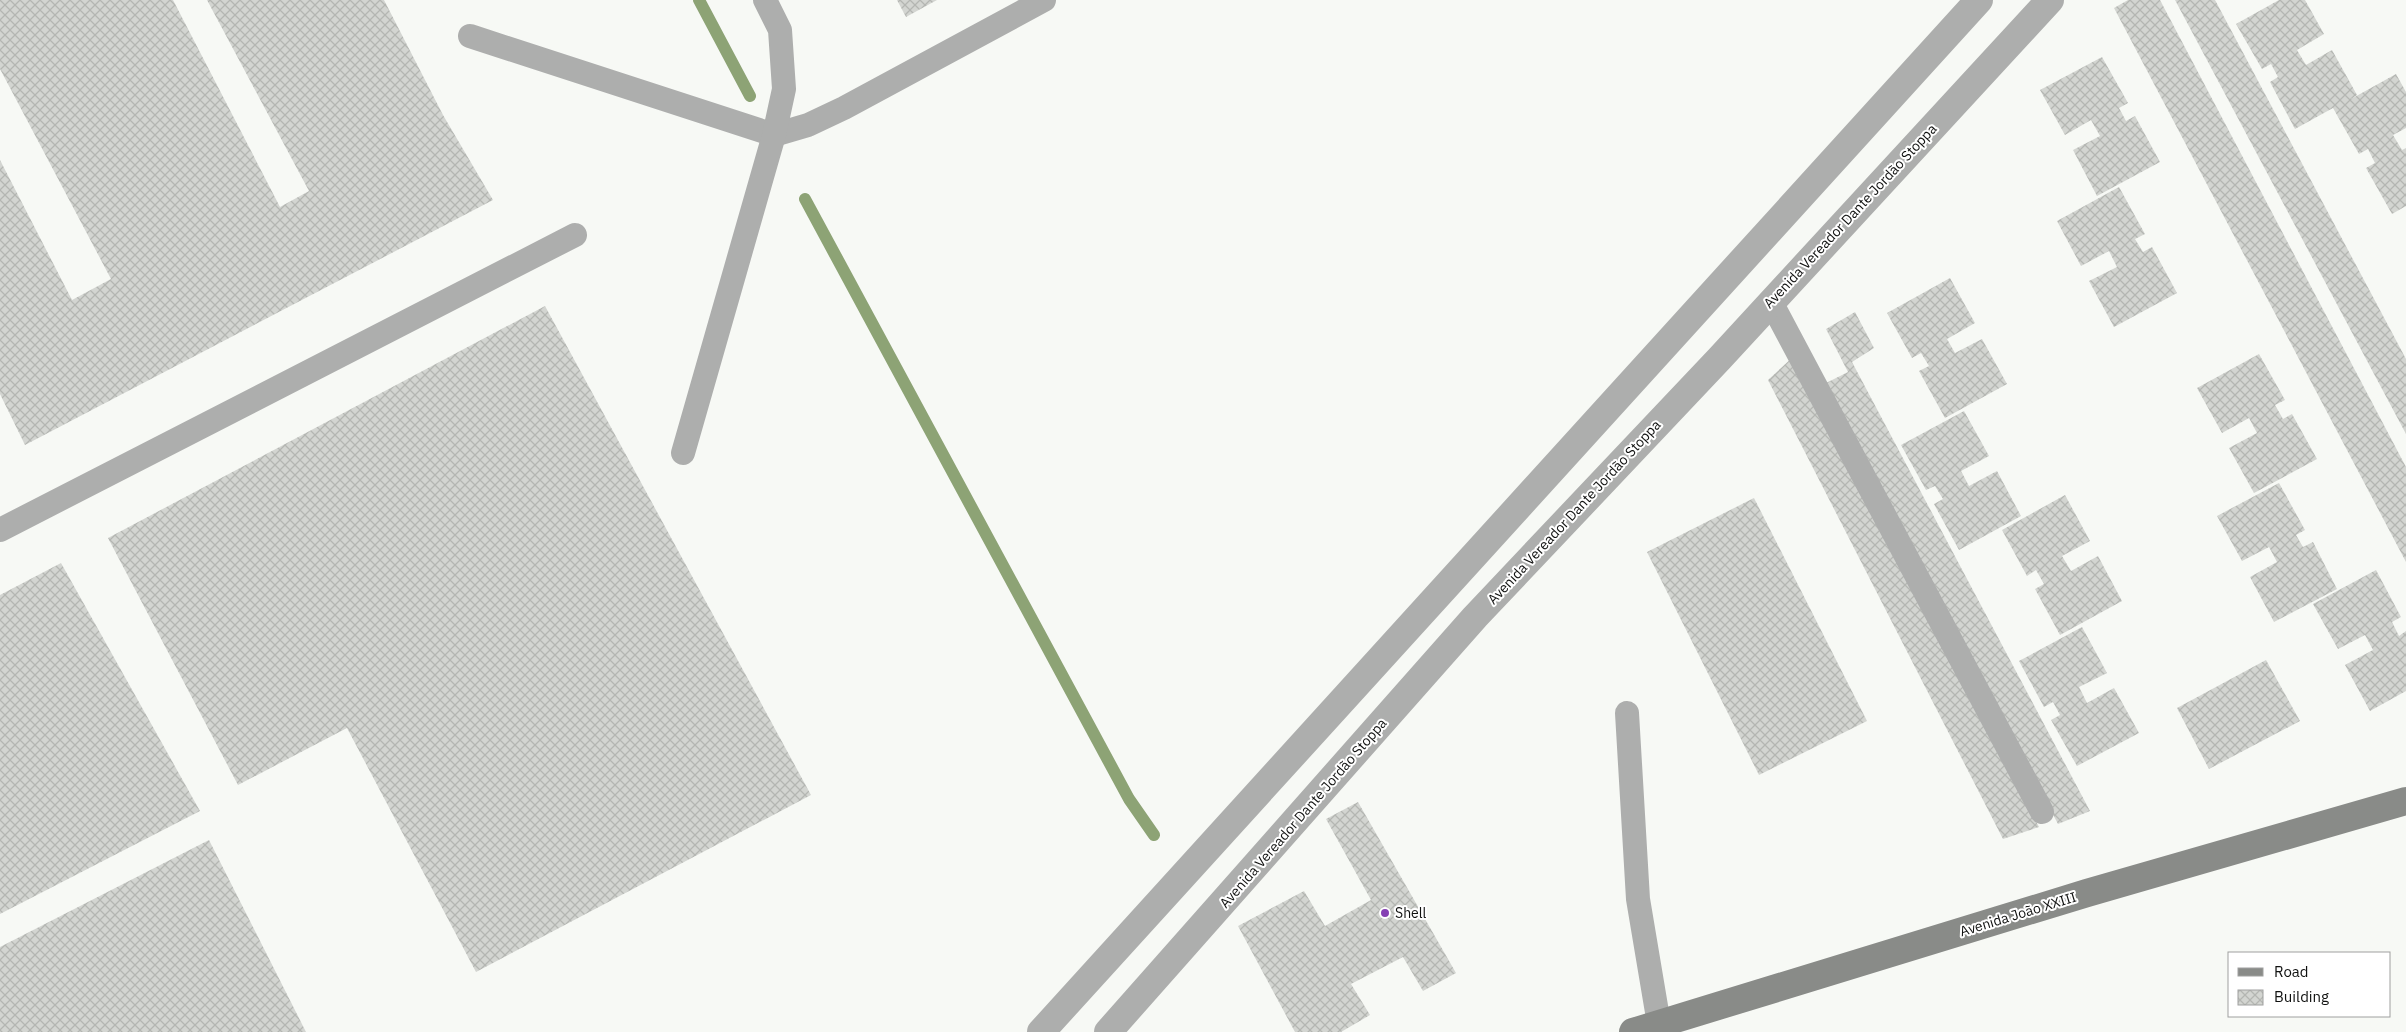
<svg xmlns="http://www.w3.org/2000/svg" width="2406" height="1032" font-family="'IBM Plex Sans',sans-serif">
<defs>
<pattern id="building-cross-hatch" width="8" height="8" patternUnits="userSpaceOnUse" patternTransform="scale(1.25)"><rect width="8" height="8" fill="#d3d5d1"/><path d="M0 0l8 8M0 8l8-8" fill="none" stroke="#b4b6b2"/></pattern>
</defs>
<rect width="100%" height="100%" fill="#f7f9f5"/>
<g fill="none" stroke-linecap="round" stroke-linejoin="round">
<g stroke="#8da375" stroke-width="12">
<path d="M699,0L750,96"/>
<path d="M805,199L1129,799L1154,835"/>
</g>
</g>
<g fill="url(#building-cross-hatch)">
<path d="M0,0H173L280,207L309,191L207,0H384L443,115L493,200L25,445L0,394V160L72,300L111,279L0,69Z"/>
<path d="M897,0H937L906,17Z"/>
<path d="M2128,0H2160L2406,467V562L2114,8Z"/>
<path d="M2175,0H2215L2406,359V434Z"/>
<path d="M2279,0H2305L2324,34L2297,50L2306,65L2332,50L2357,95L2351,99L2396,74L2406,92V128L2393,135L2402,150L2406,148V206L2392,214L2366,168L2375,163L2368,149L2359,154L2333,108L2295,129L2270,82L2278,77L2271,64L2262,69L2236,24Z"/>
<path d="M2102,57L2128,103L2119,108L2126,121L2135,116L2160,162L2097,196L2073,150L2100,136L2091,120L2065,135L2040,90Z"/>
<path d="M2119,187L2145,234L2135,239L2143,252L2152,247L2177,293L2114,327L2089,281L2117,267L2109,251L2081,266L2057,221Z"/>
<path d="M1950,278L1975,323L1947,339L1955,353L1982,339L2007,384L1945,418L1919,371L1929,366L1921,353L1912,358L1887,313Z"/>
<path d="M545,306L811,795L476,972L347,728L238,785L108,538Z"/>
<path d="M1855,312L1874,348L1852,362L2090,811L2058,824L1824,384L1848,372L1826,329Z"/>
<path d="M2259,354L2285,400L2275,405L2283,419L2292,414L2317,459L2254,493L2229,448L2257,433L2249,418L2222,433L2197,388Z"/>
<path d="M1795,355L2039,827L2003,839L1768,380Z"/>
<path d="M1964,411L1989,456L1961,471L1969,486L1997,471L2021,516L1959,550L1934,504L1943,499L1935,486L1926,490L1901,445Z"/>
<path d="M2279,483L2305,530L2296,535L2303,547L2313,542L2337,589L2274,622L2250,577L2277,562L2269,547L2242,561L2217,516Z"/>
<path d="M2065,495L2090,541L2062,556L2071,571L2098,556L2122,601L2060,635L2035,589L2044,584L2036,570L2027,576L2002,530Z"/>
<path d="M1754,498L1867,721L1759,775L1647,552Z"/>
<path d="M61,563L200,811L0,914V595Z"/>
<path d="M2376,570L2401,617L2392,622L2399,636L2406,631V691L2370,711L2345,665L2373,650L2365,635L2338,649L2313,604Z"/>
<path d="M2082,627L2107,673L2079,687L2087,703L2114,688L2139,733L2077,766L2051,720L2060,715L2053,702L2044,707L2019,661Z"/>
<path d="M2266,660L2300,721L2209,769L2177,708Z"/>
<path d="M1358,802L1456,973L1423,991L1403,957L1351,984L1370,1015L1341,1032H1295L1238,926L1304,891L1325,926L1371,900L1326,819Z"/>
<path d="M209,840L306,1032H0V947Z"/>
</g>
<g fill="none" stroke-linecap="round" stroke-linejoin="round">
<g stroke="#adaead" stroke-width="24">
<path d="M470,36L774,135L808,125L844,108L1044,0"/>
<path d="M1771,302L2042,812"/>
<path d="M683,453L774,135L784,89L780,30L765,0"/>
<path d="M0,530L575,235"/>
<path d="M1627,713L1638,899L1659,1024"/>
</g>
<g stroke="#adaead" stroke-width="28">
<path d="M1041,1032L1979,0"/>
<path d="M1108,1032L1475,617L1720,358L2050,0"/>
</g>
<path stroke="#898b88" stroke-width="28" d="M1633,1032L2087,893L2406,801"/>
</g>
<circle fill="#853fb3" stroke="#fff" stroke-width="2" cx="1385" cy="913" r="5"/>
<g text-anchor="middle" stroke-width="4" stroke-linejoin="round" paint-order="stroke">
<g font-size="14" fill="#101110" stroke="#fff">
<text transform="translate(1850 216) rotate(-47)" y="5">Avenida Vereador Dante Jordão Stoppa</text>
<text transform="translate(1574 512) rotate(-47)" y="5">Avenida Vereador Dante Jordão Stoppa</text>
<text transform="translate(1303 813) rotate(-49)" y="5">Avenida Vereador Dante Jordão Stoppa</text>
<text transform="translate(2018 914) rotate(-17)" y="5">Avenida João XXIII</text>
</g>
<g font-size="14" fill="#101110" stroke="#fff" text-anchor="start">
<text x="1395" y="918">Shell</text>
</g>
</g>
<rect x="2228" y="952" width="162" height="65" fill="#ffffff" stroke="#9fa09f"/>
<rect x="2238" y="968" width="25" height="8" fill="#898b88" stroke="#9fa09f"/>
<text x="2274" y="977" font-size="15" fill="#101110">Road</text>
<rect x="2238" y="990" width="25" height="15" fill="url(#building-cross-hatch)" stroke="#9fa09f"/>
<text x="2274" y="1002" font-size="15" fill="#101110">Building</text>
</svg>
